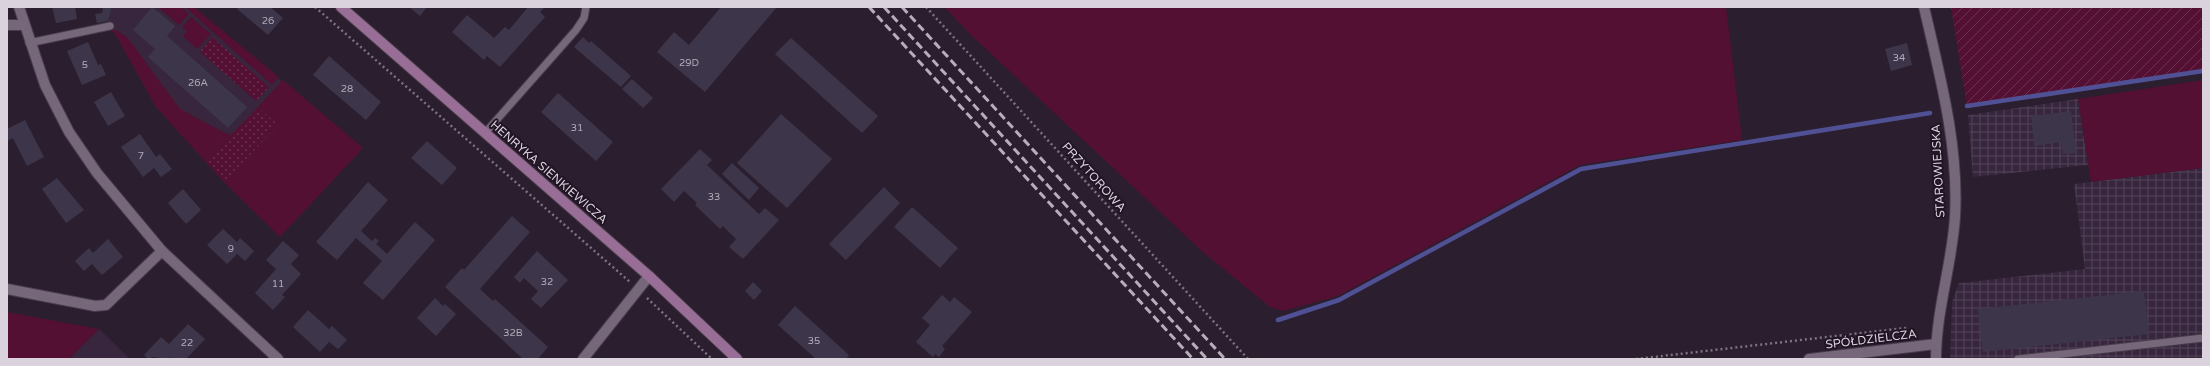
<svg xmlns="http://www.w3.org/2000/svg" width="2210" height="366" font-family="'Varela Round',sans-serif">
<defs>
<pattern id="industrial-grid" width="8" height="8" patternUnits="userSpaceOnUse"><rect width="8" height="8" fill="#37263d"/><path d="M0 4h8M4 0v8" fill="none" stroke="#534559"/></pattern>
<pattern id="park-dots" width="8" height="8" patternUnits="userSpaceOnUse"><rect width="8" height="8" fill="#531033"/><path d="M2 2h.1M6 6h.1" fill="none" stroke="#6b3250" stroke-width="1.8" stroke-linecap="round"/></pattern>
<pattern id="garden-furrows" width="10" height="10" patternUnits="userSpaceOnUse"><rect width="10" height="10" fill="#531033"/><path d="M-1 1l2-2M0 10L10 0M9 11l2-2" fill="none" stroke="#6b3250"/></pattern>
</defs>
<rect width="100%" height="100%" fill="#2b1e2f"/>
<g fill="#37263d">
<path d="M112,7H196L195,8L213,25L363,148L280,237L224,182L156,107L114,32H112L108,21Z"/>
<path d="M99,329L130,359H69Z"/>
</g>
<g fill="url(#industrial-grid)">
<path d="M2078,99L2088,165L1973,177L1968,115Z"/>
<path d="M2203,168V359H1950L1952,302L1959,283L2085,269L2074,184Z"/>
</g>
<g fill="#531033">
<path d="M158,7H181L189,14L179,25Z"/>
<path d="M185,7H196L195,8L279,77L272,85Z"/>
<path d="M944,7H1726L1742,140L1580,165L1338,296L1283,311L1270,307L1205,254L973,37Z"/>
<path d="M191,17L211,34L197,49L183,36L187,31L182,27Z"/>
<path d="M111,30L118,31L128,38L180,109L227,134H231L205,161L156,107L114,32H112Z"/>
<path d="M283,80L363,148L280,237L224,182L278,125L258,107Z"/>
<path d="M2203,80V168L2091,182L2078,99Z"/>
<path d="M7,312L99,329L69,359H7Z"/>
</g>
<g fill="url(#park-dots)">
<path d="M212,37L269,87L256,101L200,52Z"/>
<path d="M258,107L278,125L224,182L205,161Z"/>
</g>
<path fill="url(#garden-furrows)" d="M1951,7H2203V71L1967,106Z"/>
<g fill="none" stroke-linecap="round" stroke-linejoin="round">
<g stroke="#505194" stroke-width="4.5">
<path d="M1967,106L2203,71"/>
<path d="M1278,320L1339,300L1581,169L1930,113"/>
</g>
</g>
<g fill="#3d364b">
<path d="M52,7H75L77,19L56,23Z"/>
<path d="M103,7H112L108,21L97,23L95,14L102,13Z"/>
<path d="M152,7L175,26L167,36L247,107L228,128L148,57L155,49L133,30Z"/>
<path d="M239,7H270L283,18L268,35L237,9Z"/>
<path d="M409,7H427L420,16Z"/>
<path d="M528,7H545L540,12L545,17L500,67L487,56L484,60L452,32L467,15L494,38L505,27L509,30Z"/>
<path d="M721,7H777L705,92L657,52L674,32L689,45Z"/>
<path d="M583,37L589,43L591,41L631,76L621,87L574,47Z"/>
<path d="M791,38L878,116L862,133L775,54Z"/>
<path d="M88,42L98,65L101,64L106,75L82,85L67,51Z"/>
<path d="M1907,43L1912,65L1891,71L1885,49Z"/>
<path d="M329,56L381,102L366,120L313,75Z"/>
<path d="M632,79L653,98L643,108L622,89Z"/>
<path d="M111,92L125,116L108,126L94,102Z"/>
<path d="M558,93L613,142L596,161L541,112Z"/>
<path d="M2071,111L2076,153L2063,154L2061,142L2034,146L2031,116Z"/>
<path d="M781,114L832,159L787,208L737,163Z"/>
<path d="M25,120L44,157L27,166L13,138L7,141V129Z"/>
<path d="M140,134L156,157L160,154L172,169L161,177L154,168L143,177L121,147Z"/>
<path d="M427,141L457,168L442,185L411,158Z"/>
<path d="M700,149L712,160L707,165L759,214L765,208L779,220L743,259L729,247L736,239L723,226L720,229L695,205L697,203L684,191L674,202L661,189Z"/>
<path d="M732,163L759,188L749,200L722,174Z"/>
<path d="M57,178L84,210L66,223L42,189Z"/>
<path d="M368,182L388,200L361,231L372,241L375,238L379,241L376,244L387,254L415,222L435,240L383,300L363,283L382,261L356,238L337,260L316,242Z"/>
<path d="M884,187L900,203L846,260L829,244Z"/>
<path d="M183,189L201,210L186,224L168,203Z"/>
<path d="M912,207L958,248L940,268L894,227Z"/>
<path d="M512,216L530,232L480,289L493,301L495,299L548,347L538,359H523L445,287L462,268L464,270Z"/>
<path d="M223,229L237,242L240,238L254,251L245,261L237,254L227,264L207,245Z"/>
<path d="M108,239L123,257L102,275L92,264L84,271L75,261L89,248L93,253Z"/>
<path d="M283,241L299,255L291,264L301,274L282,295L285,297L273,310L255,293L276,269L266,260Z"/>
<path d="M537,251L568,280L541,308L531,299L538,291L524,278L520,283L514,277Z"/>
<path d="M753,282L762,291L754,300L745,291Z"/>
<path d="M2144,291L2149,334L1983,352L1978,309Z"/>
<path d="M942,295L950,302L954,297L972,312L942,346L945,349L939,357L935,354L933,357L916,342L930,325L922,318Z"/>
<path d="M435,298L443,306L445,304L456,314L436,336L417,318Z"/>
<path d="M795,306L849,355L846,359H816L778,325Z"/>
<path d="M308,310L329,329L332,326L347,340L338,349L329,342L320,352L293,327Z"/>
<path d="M188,324L205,339L186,359H172L170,357L168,359L153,357L148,359L144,355L161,337L169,344Z"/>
</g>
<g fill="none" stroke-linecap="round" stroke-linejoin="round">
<g stroke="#473d4a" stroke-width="9">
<g id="lane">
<path d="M29,43L110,26"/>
<path d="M485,133L576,30L584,18L586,7"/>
<path d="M2018,359L2203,338"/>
</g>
</g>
<g stroke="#473d4a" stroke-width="12">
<g id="street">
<path d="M19,7L45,85L69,132L97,173L162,251L278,359"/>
<path d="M1924,7C1940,76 1959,146 1955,217C1952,265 1936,310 1936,359"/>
<path d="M7,25H23"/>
<path d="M7,289L95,306L106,305L162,251"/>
<path d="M583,359L649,276"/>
<path d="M1809,359L1936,344"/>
</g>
</g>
<g stroke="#473d4a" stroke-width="12">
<path id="secondary" d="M341,7L649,276L737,359"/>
</g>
<g stroke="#7d7381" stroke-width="2.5" stroke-dasharray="2 3" stroke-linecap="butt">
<path d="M315,7L630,282"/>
<path d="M926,7L1248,359"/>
<path d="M647,298L712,359"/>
<path d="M1636,359L1905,328L1906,336"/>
</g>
<use href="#lane" stroke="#76677b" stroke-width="7"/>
<use href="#street" stroke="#76677b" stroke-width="10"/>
<use href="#secondary" stroke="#996e96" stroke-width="10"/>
<g stroke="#b7aeba" stroke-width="3" stroke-dasharray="8 4" stroke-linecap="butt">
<path d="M869,7L1193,359"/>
<path d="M884,7L1207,359"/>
<path d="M902,7L1225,359"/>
</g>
</g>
<g text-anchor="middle" stroke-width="4" stroke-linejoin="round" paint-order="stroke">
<g font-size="10" fill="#b3abb8">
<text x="268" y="24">26</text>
<text x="1899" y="61">34</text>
<text x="689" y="66">29D</text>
<text x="85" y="68">5</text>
<text x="198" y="86">26A</text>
<text x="347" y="92">28</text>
<text x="577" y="131">31</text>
<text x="141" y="159">7</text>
<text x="714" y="200">33</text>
<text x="231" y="252">9</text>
<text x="547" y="285">32</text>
<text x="278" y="287">11</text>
<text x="513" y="336">32B</text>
<text x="814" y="344">35</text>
<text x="187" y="346">22</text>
</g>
<g font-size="12" fill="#dad2dd" stroke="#211525">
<text transform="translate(1938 171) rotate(-93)" y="4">STAROWIEJSKA</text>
<text transform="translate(549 172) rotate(41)" y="4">HENRYKA SIENKIEWICZA</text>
<text transform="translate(1094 177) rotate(48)" y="4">PRZYTOROWA</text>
<text transform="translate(1871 339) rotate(-7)" y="4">SPÓŁDZIELCZA</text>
</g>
</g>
<rect width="2210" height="366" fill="none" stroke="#dad2dd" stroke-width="16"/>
</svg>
